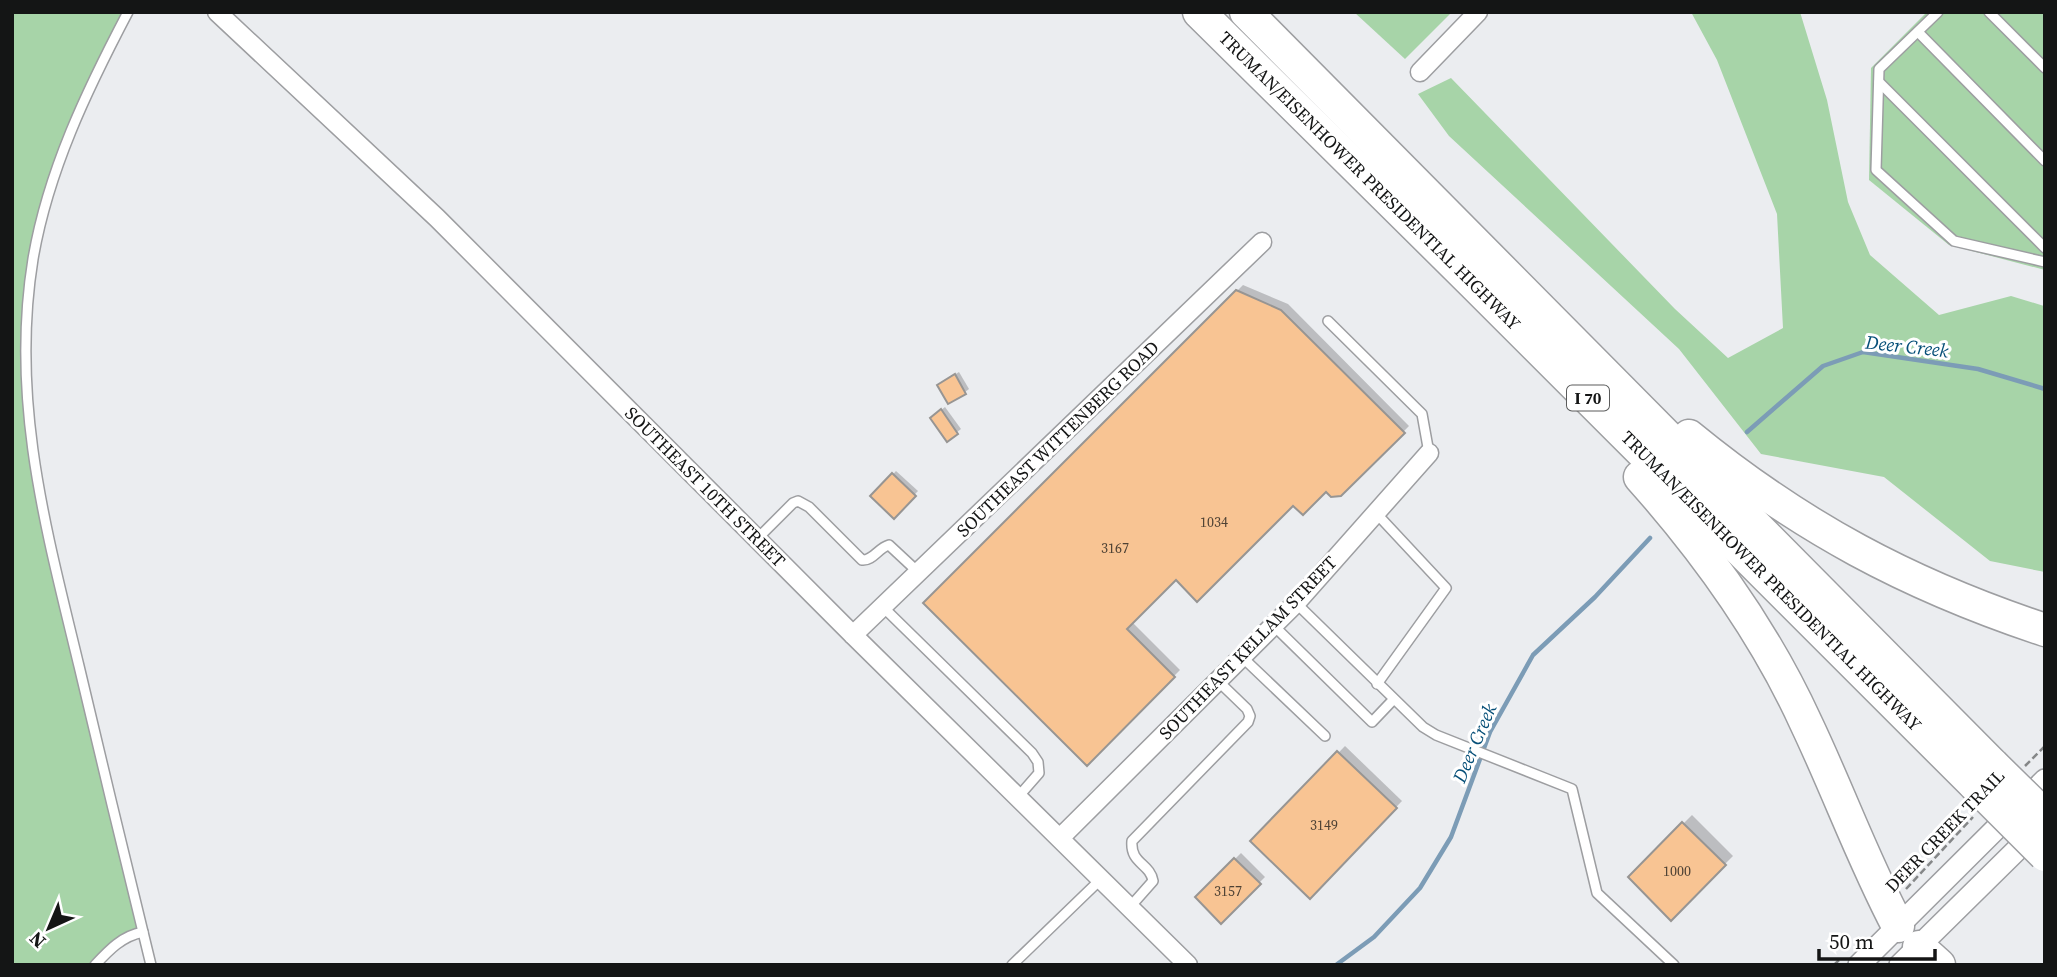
<svg xmlns="http://www.w3.org/2000/svg" width="2057" height="977" font-family="'Source Serif 4',serif">
<rect width="100%" height="100%" fill="#ebedf0"/>
<g fill="#a7d4a8">
<path d="M12,12H128L51,184L27,302L31,445L143,932L134,934L95,965H12Z"/>
<path d="M1354,12H1452L1405,59Z"/>
<path d="M1691,12H1800L1827,100L1848,202L1870,255L1939,315L2011,296L2044,306L2045,572L1990,561L1884,477L1761,454L1679,349L1449,136L1418,94L1451,78L1675,309L1728,358L1783,328L1777,214L1717,60Z"/>
<path d="M1927,12H2045V270L1949,245L1869,180L1871,68Z"/>
</g>
<g fill="#0003">
<path d="M1243,285L1288,304L1409,426L1341,495L1326,489L1293,503L1176,578L1132,622L1180,670L1087,764L926,603Z"/>
<path d="M959,372L969,389L965,392L943,382Z"/>
<path d="M945,407L961,429L948,439L936,414Z"/>
<path d="M896,471L918,491L894,516L873,496Z"/>
<path d="M1345,746L1402,801L1310,896L1253,841Z"/>
<path d="M1692,815L1733,856L1671,918L1630,877Z"/>
<path d="M1241,853L1265,877L1221,921L1197,897Z"/>
</g>
<g fill="none" stroke-linecap="round" stroke-linejoin="round">
<g stroke="#7c9cb6" stroke-width="4.5">
<path d="M1747,432L1823,366L1863,352L1978,369L2045,389"/>
<path d="M1336,965L1374,937L1420,888L1451,837L1490,732L1533,655L1595,597L1650,538"/>
</g>
</g>
<g fill="#f8c493" stroke="#979593" stroke-width="2">
<path d="M1236,290L1281,310L1405,433L1341,496L1331,497L1326,492L1303,515L1293,506L1197,602L1176,580L1127,629L1175,677L1087,766L923,603Z"/>
<path d="M955,374L966,394L948,404L937,385Z"/>
<path d="M941,409L958,434L947,442L930,418Z"/>
<path d="M892,473L916,496L894,519L870,496Z"/>
<path d="M1337,751L1397,808L1310,899L1250,841Z"/>
<path d="M1682,822L1726,865L1671,921L1628,877Z"/>
<path d="M1234,858L1261,884L1221,924L1195,897Z"/>
</g>
<g fill="none" stroke-linecap="round" stroke-linejoin="round">
<g stroke="#9d9ea1" stroke-width="12">
<g id="service">
<path d="M128,12C87,90 48,171 33,259C10,401 46,529 79,666C103,766 126,865 151,965"/>
<path d="M1938,12L1879,69L1876,170L1954,241L2045,262"/>
<path d="M1989,12L2045,68"/>
<path d="M1918,32L2045,161"/>
<path d="M1879,82L2045,248"/>
<path d="M1328,321L1422,414L1429,453"/>
<path d="M1376,513L1446,588L1377,684"/>
<path d="M757,539L793,503L798,501L809,507L862,560C873,561 878,548 889,545L918,572"/>
<path d="M1296,603L1423,727L1436,735L1572,789L1597,893L1674,965"/>
<path d="M883,607L1032,753L1038,762L1039,773L1018,797"/>
<path d="M1273,625L1372,722L1393,700"/>
<path d="M1241,656L1325,736"/>
<path d="M1130,907L1153,881C1150,863 1130,864 1132,841L1248,722L1250,716L1247,709L1217,680"/>
<path d="M95,965C109,950 122,936 143,932"/>
<path d="M1012,965L1101,879"/>
</g>
</g>
<g stroke="#9d9ea1" stroke-width="21">
<g id="minor">
<path d="M217,12L437,218L853,635L1188,965"/>
<path d="M1420,72L1478,12"/>
<path d="M853,635L1262,242"/>
<path d="M1060,838L1296,603L1429,453"/>
</g>
</g>
<g stroke="#9d9ea1" stroke-width="24">
<g id="tertiary">
<path d="M1859,965L2045,780"/>
<path d="M1900,965L2036,831"/>
</g>
</g>
<g stroke="#9d9ea1" stroke-width="35">
<g id="motorway">
<path id="s1" d="M1199,12L1475,285L1975,785"/>
<path d="M1246,12L1993,765"/>
<path d="M1689,436C1800,527 1909,585 2045,630"/>
<path d="M1640,477C1705,550 1765,633 1806,723C1838,790 1863,860 1898,926"/>
<path d="M1919,947L1939,965"/>
</g>
</g>
<g stroke="#858788" stroke-width="2.5" stroke-dasharray="7 3.5" stroke-linecap="butt">
<path d="M2025,766L2045,746"/>
<path d="M1906,889L1973,817"/>
<path d="M1834,965L1841,958"/>
</g>
<use href="#service" stroke="#fff" stroke-width="9"/>
<use href="#minor" stroke="#fff" stroke-width="18"/>
<use href="#tertiary" stroke="#fff" stroke-width="21"/>
<use href="#motorway" stroke="#fff" stroke-width="32"/>
<g stroke="#9d9ea1" stroke-width="35" stroke-linecap="butt">
<g id="motorway-bridge">
<path d="M1993,765L2045,816"/>
<path d="M1975,785L2045,855"/>
</g>
</g>
<use href="#motorway-bridge" stroke="#fff" stroke-width="32"/>
</g>
<g text-anchor="middle" stroke-width="6" stroke-linejoin="round" paint-order="stroke">
<g font-size="14" fill="#4d4134">
<text x="1214" y="527">1034</text>
<text x="1115" y="553">3167</text>
<text x="1324" y="830">3149</text>
<text x="1677" y="876">1000</text>
<text x="1228" y="896">3157</text>
</g>
<rect fill="#fff" stroke="#5a5b5b" stroke-width="2" x="1567" y="385.5" width="42" height="25" rx="5"/>
<g font-size="16" font-weight="bold" fill="#141515">
<text x="1588" y="404">I 70</text>
</g>
<g font-size="18" fill="#141515" stroke="#fff">
<text dy="6" stroke="none"><textPath href="#s1" startOffset="240">TRUMAN/EISENHOWER PRESIDENTIAL HIGHWAY</textPath></text>
<text transform="translate(1058 439) rotate(-44)" y="6">SOUTHEAST WITTENBERG ROAD</text>
<text transform="translate(705 487) rotate(45)" y="6">SOUTHEAST 10TH STREET</text>
<text dy="6" stroke="none"><textPath href="#s1" startOffset="807">TRUMAN/EISENHOWER PRESIDENTIAL HIGHWAY</textPath></text>
<text transform="translate(1248 648) rotate(-46)" y="6">SOUTHEAST KELLAM STREET</text>
<text transform="translate(1945 831) rotate(-46)" y="6">DEER CREEK TRAIL</text>
</g>
<g font-size="19" font-style="italic" fill="#064f78" stroke="#fff">
<text transform="translate(1907 346) rotate(6)" y="7">Deer Creek</text>
<text transform="translate(1474 743) rotate(-67)" y="7">Deer Creek</text>
</g>
</g>
<rect width="2057" height="977" fill="none" stroke="#141515" stroke-width="28"/>
<g transform="translate(49 928) rotate(224)" stroke="#ffffff" stroke-width="5" paint-order="stroke">
<path d="M0-5L12 26L0 18L-12 26Z" fill="#141515"/>
<text y="-10" font-size="19" font-weight="bold" text-anchor="middle" fill="#141515">N</text>
</g>
<path d="M1819 949v10h116v-10" fill="none" stroke="#141515" stroke-width="3.5"/>
<text x="1829" y="949" font-size="21" fill="#141515" stroke="#ffffff" stroke-width="5" paint-order="stroke">50 m</text>
</svg>
